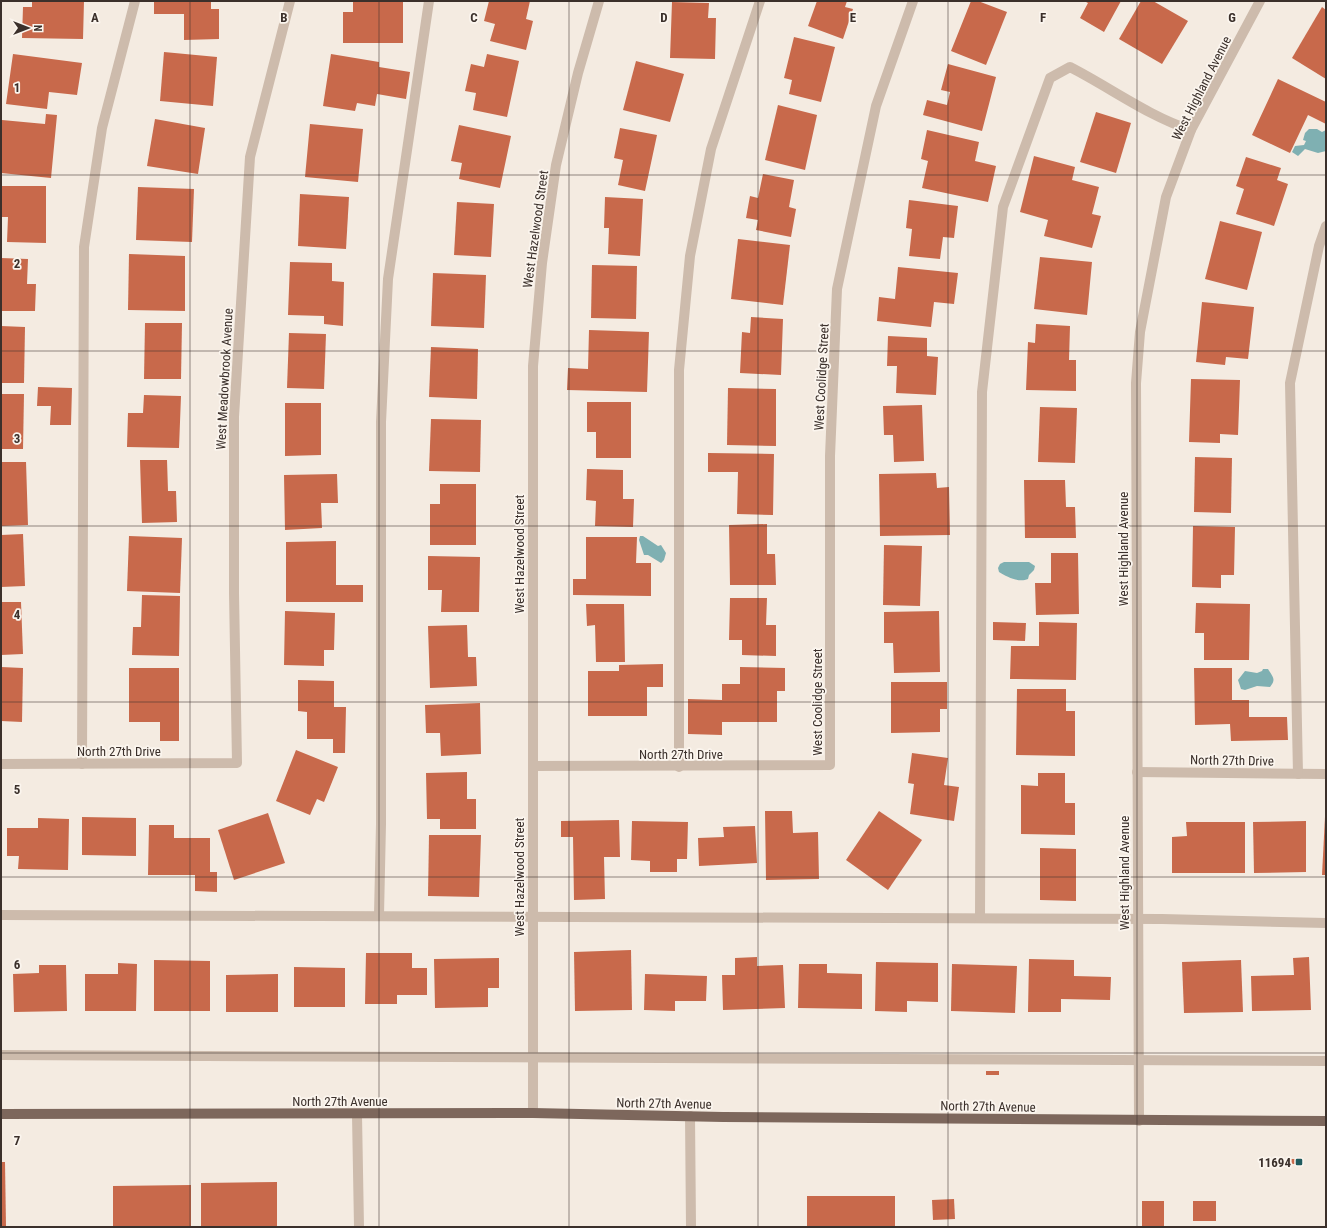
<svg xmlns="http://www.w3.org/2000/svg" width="1327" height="1228" font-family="'Roboto Condensed',sans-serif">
<rect width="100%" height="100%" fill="#f4ebe1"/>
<g fill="#7fb0b2">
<path d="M1309,129H1317L1322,132L1326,130V151L1318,153L1305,149L1298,156L1292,152L1295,146L1304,145L1306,141L1303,140L1305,133Z"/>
<path d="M640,536H643L658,546L661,545L666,553L664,560L661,563L648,555H644L639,540Z"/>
<path d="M1004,562H1029L1035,566L1034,570L1029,575L1028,579C1019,583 1007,577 999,572L998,568L1000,564Z"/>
<path d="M1263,669H1268C1272,676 1277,679 1270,687L1257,686L1245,690L1241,689L1238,680L1245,671L1257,673L1262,671Z"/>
</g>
<g fill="#c8694b">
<path d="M32,1H84L83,39L22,38L23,7H32Z"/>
<path d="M154,1H211V9H219V39L184,40V14H154Z"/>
<path d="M353,1H403V43H343V12H353Z"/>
<path d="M489,1H530L526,19L533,21L526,50L490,41L495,24L484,21Z"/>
<path d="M817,1H847L845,7L853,9L843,39L808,26Z"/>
<path d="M971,1H978L1007,12L986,65L951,51Z"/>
<path d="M1084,1H1121L1104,32L1080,18L1088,3Z"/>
<path d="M1141,1H1153L1188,21L1162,64L1119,39Z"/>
<path d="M672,2L709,3L708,18H716L715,59L670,58Z"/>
<path d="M1322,7L1326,10V79L1292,58Z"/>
<path d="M794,37L835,47L821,102L789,94L792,80L784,78Z"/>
<path d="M164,52L217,57L213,106L160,101Z"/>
<path d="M13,54L82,63L77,95L49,92L47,109L6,104Z"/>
<path d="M331,54L379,62V67L410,72L406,99L377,94L375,106L357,103L355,111L323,106Z"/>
<path d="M487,54L519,61L507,117L473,110L476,93L465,91L471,64L484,67Z"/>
<path d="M636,61L684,74L670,122L623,110Z"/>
<path d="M948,64L996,77L982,131L923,115L927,100L947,105L950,92L941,90Z"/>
<path d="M1278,79L1326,102V124L1308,115L1290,153L1252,135Z"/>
<path d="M778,105L817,115L805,170L765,160Z"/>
<path d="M1096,112L1131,123L1116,173L1080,162Z"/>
<path d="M46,114L57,115L51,178L1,173L2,120L45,124Z"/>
<path d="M155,119L205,128L198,174L147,166Z"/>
<path d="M310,124L363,129L358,182L305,177Z"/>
<path d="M459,125L511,136L500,188L459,179L462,163L451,161Z"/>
<path d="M620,128L657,135L645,191L618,185L623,160L614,158Z"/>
<path d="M927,130L979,142L975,161L996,166L988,202L922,188L928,161L921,159Z"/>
<path d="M1034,156L1075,167L1072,180L1099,187L1092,214L1101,216L1092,248L1044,236L1048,220L1020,212Z"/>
<path d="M1246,157L1281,168L1277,180L1288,184L1274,226L1236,214L1244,189L1236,186Z"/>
<path d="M763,174L794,180L789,207L796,209L791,237L756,230L758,220L746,218L750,196L758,198Z"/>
<path d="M1,186H46V243L7,242L8,217H1Z"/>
<path d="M138,187L194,189L192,242L136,240Z"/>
<path d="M300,194L349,197L346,249L298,246Z"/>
<path d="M605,197L643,199L640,256L608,254L609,228H604Z"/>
<path d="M909,200L958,206L954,238L943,237L940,259L909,256L912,229L906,228Z"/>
<path d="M457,202L494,204L491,257L454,255Z"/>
<path d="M1220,221L1262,232L1247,290L1205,279Z"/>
<path d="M738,239L790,245L783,305L731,299Z"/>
<path d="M129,254L185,256V311L128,310Z"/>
<path d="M1040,257L1092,262L1087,315L1034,309Z"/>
<path d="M1,258L28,259L27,284H36L35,311H1Z"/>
<path d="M290,262L332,263V281L344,282L343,326L324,324V316L288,315Z"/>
<path d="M592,265L637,266L636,319L591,318Z"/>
<path d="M898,267L958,273L954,304L934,302L931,327L877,321L879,297L895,299Z"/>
<path d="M433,273L486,275L484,328L431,326Z"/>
<path d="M1202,302L1254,307L1248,359L1226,357L1225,365L1196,362Z"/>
<path d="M751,317L783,319L781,375L740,373L742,332L750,333Z"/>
<path d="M145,323H182L181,379H144Z"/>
<path d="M1036,324L1070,326L1069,360H1076V391L1026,390L1028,342L1035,343Z"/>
<path d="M1,326L25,327L24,383H1Z"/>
<path d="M589,330L649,332L647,392L567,390L568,368L588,369Z"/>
<path d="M289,333L326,334L324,389L287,388Z"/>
<path d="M888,336L927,338V356L938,357L936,395L896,393L897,366H887Z"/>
<path d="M431,347L478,349L477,399L429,397Z"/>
<path d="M1191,379L1240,380L1238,435L1220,434V443L1189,442Z"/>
<path d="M38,387L72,388L71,425H50L51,406H37Z"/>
<path d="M728,388L776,389V446L727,445Z"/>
<path d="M1,394H24L23,449H1Z"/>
<path d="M144,395L181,396L179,448L127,447L128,413H143Z"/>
<path d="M587,402H631V458H596V432H587Z"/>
<path d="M285,403H321V455L285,456Z"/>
<path d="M922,405L924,461L894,462L893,435H884L883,406Z"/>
<path d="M1040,407L1077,408L1075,463L1038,462Z"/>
<path d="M431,419L481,420L480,472L429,471Z"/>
<path d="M708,453L774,454L773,515L737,514L738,472H708Z"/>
<path d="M1195,457L1232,458L1231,513L1194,512Z"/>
<path d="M140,460H167L168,491H176L177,522L142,523Z"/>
<path d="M1,462H26L28,525L1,526Z"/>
<path d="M587,469L623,470V499H634L633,527L595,526L596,501L586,500Z"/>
<path d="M936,473L937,488L949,487L950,535L880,536L879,474Z"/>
<path d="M337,474L338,503H321L322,528L285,530L284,475Z"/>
<path d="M1024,480H1065L1066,507H1075L1076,538H1025Z"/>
<path d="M440,484H476V545H430V504H440Z"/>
<path d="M767,524V554H775L776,585H730L729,525Z"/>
<path d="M1193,526L1235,527L1234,575H1221V588L1192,587Z"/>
<path d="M23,534L25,586L1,587V535Z"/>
<path d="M129,536L182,538L180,593L127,591Z"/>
<path d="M586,537H637L636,563H651V596L573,595V579H586Z"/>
<path d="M336,541V585H363V602H286V542Z"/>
<path d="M884,545L922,546L920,606L883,605Z"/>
<path d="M1051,553H1078L1079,614L1036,615L1035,583H1051Z"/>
<path d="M428,556L480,557L479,612H441L442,590H428Z"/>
<path d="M142,595L180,596L179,656L132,655L133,627H141Z"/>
<path d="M730,598H767L766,625H776V656L742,655V640H729Z"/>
<path d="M1,602H21L23,654L1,655Z"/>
<path d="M1196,603L1250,604L1249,660H1204V633H1195Z"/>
<path d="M586,604H624L625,662H596L595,625L587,626Z"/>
<path d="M285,611L335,613L334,650H324V666L284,665Z"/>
<path d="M939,611L940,672L894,673L893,643H884V612Z"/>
<path d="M993,622L1026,623L1025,641L993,640Z"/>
<path d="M1039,622L1077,623L1076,680L1010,679L1011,646H1039Z"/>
<path d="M467,625L468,657H476L477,686L430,688L428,626Z"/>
<path d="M663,664V687H647V716H588V671H619V665Z"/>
<path d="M1,667L23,668L22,722L1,721Z"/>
<path d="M740,667L785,668V691H777V722H722V735L688,734V699L722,700V684H740Z"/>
<path d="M129,668H179V741H160V722H129Z"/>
<path d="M1194,668H1232V700H1249V717H1287L1288,740L1231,741L1230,724L1195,725Z"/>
<path d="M298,680L334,681V707H346L345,753H333V739H307V712L298,711Z"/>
<path d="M891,682H947V709H940V732L891,733Z"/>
<path d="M1017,689H1066V711H1075V756L1016,755Z"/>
<path d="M480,703L481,754L441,756L440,733H426L425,705Z"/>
<path d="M296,750L338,767L324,802L317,799L310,815L276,801Z"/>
<path d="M912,753L948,758L944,785L959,787L954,821L910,814L914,784L908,783Z"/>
<path d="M467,772V799H476V829H440V819H427L426,773Z"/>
<path d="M1038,773H1065V803H1075V835L1021,834V785L1038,786Z"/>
<path d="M765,811H792L793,833L818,832L819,879L766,880Z"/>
<path d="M879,811L922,840L888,890L846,860Z"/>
<path d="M268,813L285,863L234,880L218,830Z"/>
<path d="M82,817L136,818V856L82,855Z"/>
<path d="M1325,817H1326V875H1322Z"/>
<path d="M38,818L69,819L68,870L18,869L19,856H7V828H38Z"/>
<path d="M619,820L620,857H604L605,899L574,900L573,837H561V821Z"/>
<path d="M632,821L688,822L687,859H677V872H650V861L631,860Z"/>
<path d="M1306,821V872L1254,873L1253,822Z"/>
<path d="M1186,822H1245V873H1172V837L1187,836Z"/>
<path d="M149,825H174V838H210V872H217V892L195,891V875H148Z"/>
<path d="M755,826L757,863L699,866L698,838L724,837L723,827Z"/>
<path d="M429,835H481L479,897L428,896Z"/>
<path d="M1040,848L1076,849V901L1040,900Z"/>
<path d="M631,950L632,1010L575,1011L574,952Z"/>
<path d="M366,953H412V968H427V995H397V1004H365Z"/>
<path d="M757,957V966L783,965L785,1008L723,1010L722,975H735V958Z"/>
<path d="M1309,957L1311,1010L1252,1011L1251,976L1294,975L1293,958Z"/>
<path d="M499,958V988H488V1007L435,1008L434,959Z"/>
<path d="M1029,959L1074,960V976L1111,977L1110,1000L1061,999V1012H1028Z"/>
<path d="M154,960L210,961V1011H154Z"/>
<path d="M1241,960L1243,1012L1184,1013L1182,962Z"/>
<path d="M876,962L938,963V1002L907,1001V1012L875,1011Z"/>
<path d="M118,963L137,964L136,1011H85V974H118Z"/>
<path d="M799,964H827V973L862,974V1009L798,1008Z"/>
<path d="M952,964L1017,966L1015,1013L951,1011Z"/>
<path d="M39,965H66L67,1011L14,1012L13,974L39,973Z"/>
<path d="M294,967L345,968V1007H294Z"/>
<path d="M278,974V1012H226V975Z"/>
<path d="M645,974L707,976L706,1001H675V1011L644,1010Z"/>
<rect x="986" y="1071" width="13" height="4"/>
<rect x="1290" y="1159" width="12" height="5"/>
<path d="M1,1162H5L6,1227H1Z"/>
<path d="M277,1182V1227H201V1183Z"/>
<path d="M191,1185V1227H113V1186Z"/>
<rect x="807" y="1196" width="88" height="31"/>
<path d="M954,1199L955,1219L933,1220L932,1200Z"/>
<rect x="1142" y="1201" width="22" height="26"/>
<rect x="1193" y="1201" width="23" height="20"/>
</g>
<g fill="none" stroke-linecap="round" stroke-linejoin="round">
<g stroke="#cdbbac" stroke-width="10">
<path d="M1,764L237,763L234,593V417L250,157L290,1"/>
<path d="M82,764L84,247L102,128L135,1"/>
<path d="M533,766L830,765V456L837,289L876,106L913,1"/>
<path d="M679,767V370L690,256L711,149L760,1"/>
<path d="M1137,772L1326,774"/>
<path d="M1298,774L1290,383L1319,246L1326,226"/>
<path d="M1,915L1162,919L1326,923"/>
<path d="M379,915L381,824V422L388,279L429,1"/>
<path d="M980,918L982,392L1003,207L1050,78L1070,67C1111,88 1148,116 1191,130"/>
<path d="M1,1055L1326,1061"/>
<path d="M533,1113V366L542,263L556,165L578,73L599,1"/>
<path d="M357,1115L359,1227"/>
<path d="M690,1116L691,1227"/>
<path d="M1139,1121L1136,383L1140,332L1166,197L1191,130L1260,1"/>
</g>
<path stroke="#7d675c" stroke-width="10" d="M1,1114L533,1113L723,1117L1326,1121"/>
</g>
<path fill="none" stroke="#3b302b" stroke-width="1" stroke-opacity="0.55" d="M190,1V1227M379,1V1227M569,1V1227M758,1V1227M948,1V1227M1137,1V1227M1,175H1326M1,351H1326M1,526H1326M1,702H1326M1,877H1326M1,1053H1326"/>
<rect fill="#1f5a5e" stroke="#fbf5ee" stroke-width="1.5" x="1295" y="1158" width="8" height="8" rx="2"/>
<g text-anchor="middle" stroke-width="3.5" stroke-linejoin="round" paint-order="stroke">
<g font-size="13" fill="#3b302b" stroke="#fbf5ee">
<text transform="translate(1201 88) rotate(-63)" y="5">West Highland Avenue</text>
<text transform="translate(535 229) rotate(-82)" y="5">West Hazelwood Street</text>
<text transform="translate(821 377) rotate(-87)" y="5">West Coolidge Street</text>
<text transform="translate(224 379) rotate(-87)" y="5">West Meadowbrook Avenue</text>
<text transform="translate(1123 549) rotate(-90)" y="5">West Highland Avenue</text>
<text transform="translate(519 554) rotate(-90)" y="5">West Hazelwood Street</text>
<text transform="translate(817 702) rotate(-90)" y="5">West Coolidge Street</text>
<text x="119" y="756">North 27th Drive</text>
<text x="681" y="759">North 27th Drive</text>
<text transform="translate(1232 760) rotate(1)" y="5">North 27th Drive</text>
<text transform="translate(1124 873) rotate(-90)" y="5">West Highland Avenue</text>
<text transform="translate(519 877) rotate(-90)" y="5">West Hazelwood Street</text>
<text x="340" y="1106">North 27th Avenue</text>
<text transform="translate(664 1103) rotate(1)" y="5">North 27th Avenue</text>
<text transform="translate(988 1106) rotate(1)" y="5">North 27th Avenue</text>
</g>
<g font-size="13" font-weight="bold" fill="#3b302b" stroke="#fbf5ee" text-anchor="end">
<text x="1291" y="1167">11694</text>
</g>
</g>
<g font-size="13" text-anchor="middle" font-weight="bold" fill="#3b302b" stroke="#fbf5ee" stroke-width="3.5" stroke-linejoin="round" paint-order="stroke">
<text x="95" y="22">A</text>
<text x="284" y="22">B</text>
<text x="474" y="22">C</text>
<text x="664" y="22">D</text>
<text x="853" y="22">E</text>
<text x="1043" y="22">F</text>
<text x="1232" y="22">G</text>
<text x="17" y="92">1</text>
<text x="17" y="268">2</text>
<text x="17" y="443">3</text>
<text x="17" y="619">4</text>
<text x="17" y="794">5</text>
<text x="17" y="969">6</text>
<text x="17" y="1145">7</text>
</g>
<rect width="1327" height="1228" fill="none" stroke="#3b302b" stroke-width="4"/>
<g transform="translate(28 28) rotate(90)" stroke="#fbf5ee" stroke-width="3" paint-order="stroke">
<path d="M0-3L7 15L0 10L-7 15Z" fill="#3b302b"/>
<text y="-6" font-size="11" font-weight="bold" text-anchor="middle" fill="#3b302b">N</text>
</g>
</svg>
